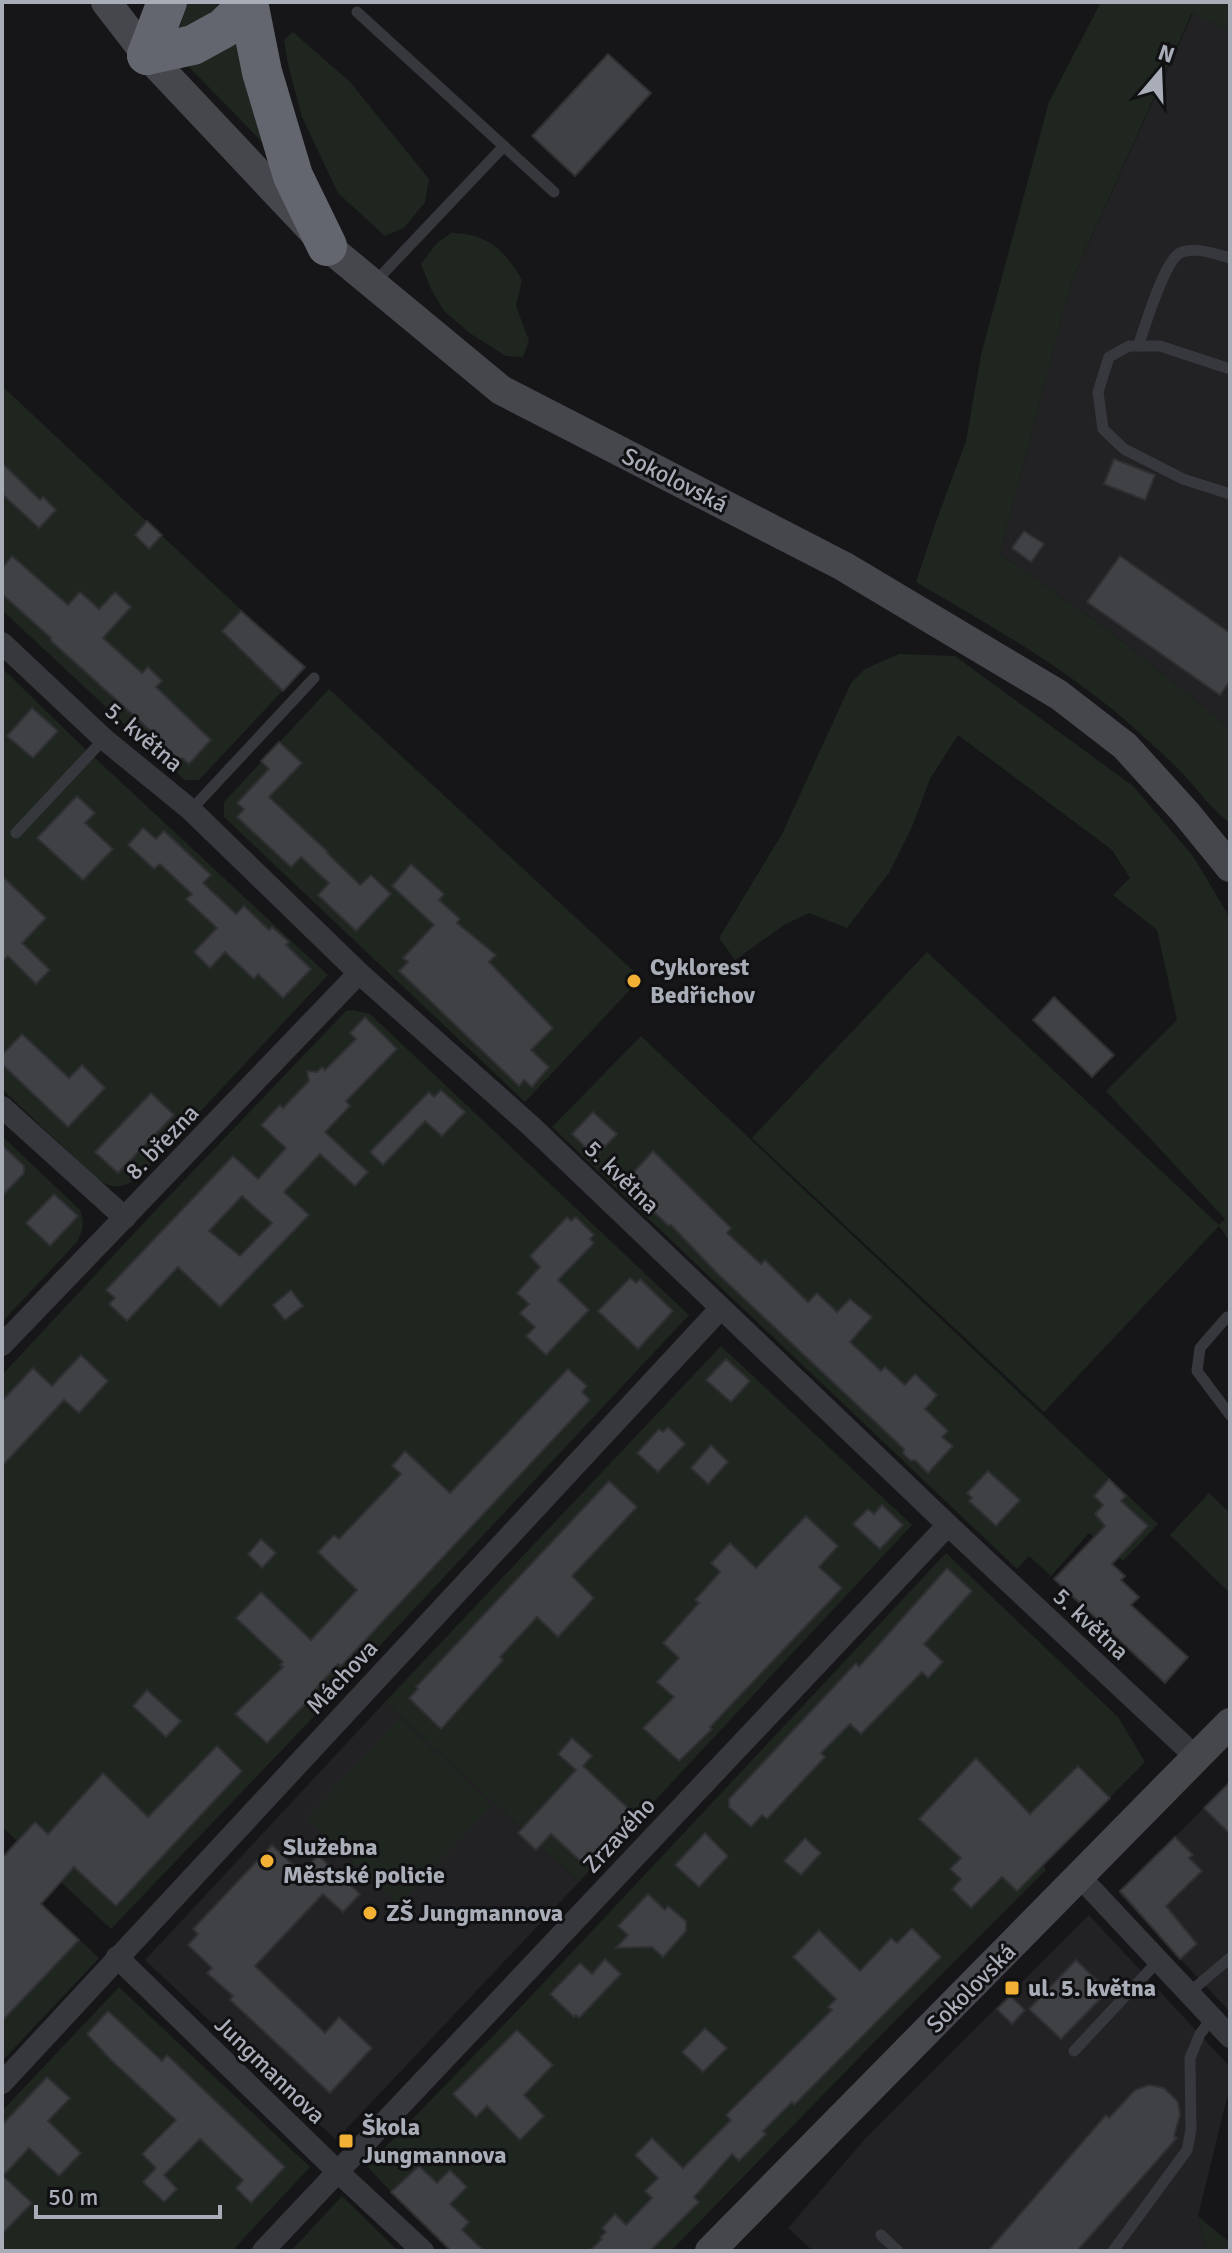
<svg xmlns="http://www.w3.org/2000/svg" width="1232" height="2253" font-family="Signika,sans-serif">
<rect width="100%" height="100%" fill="#161618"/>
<g fill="#222225">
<path d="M1193,13L1230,31V730L1223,723L1112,633L1000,554L1072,280Z"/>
<path d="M385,1702L579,1882L336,2140L145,1960Z"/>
<path d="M1227,1785L1230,1789V2012L1119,1893Z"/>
<path d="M1089,1915L1230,2067V2095L1227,2098L1198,2216L1207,2251H813L788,2228L865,2139Z"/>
</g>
<g fill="#1e261f">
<path d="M188,2H219L214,11L189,28L180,27Z"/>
<path d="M1101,2H1230V31L1192,13L1072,280L1000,554L1112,633L1223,723L1230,730V823C1211,809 1199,791 1183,774C1165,755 1145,738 1125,720C1062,666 988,624 916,582L937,519L966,441L981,355L1049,102Z"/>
<path d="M293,32L350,82L429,179L425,202L404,228L385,236L338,193L302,117L288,64L284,40Z"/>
<path d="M240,43L268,148L188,66Z"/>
<path d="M451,233C487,233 505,250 522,280L516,306L529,341L523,357L506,356L471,334L444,311L430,287L421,264L436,244Z"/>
<path d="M2,386L269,636L305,667L199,780H184L2,610Z"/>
<path d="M899,654L955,656L1133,786L1193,856L1230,918V1242L1219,1226L1044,1412L752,1138L927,952L1219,1225L1225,1219L1106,1091L1177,1020L1157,930L1113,895L1130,878L1112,850L958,735L930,779L912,827L889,873L847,928L809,913L784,925L735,960L719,938L782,834L851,683L865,669Z"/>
<path d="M2,668L79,743L328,975L138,1178C122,1189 111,1189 96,1178L2,1089Z"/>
<path d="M329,689L641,978L525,1102L224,817V802Z"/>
<path d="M353,1010L370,1014L689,1315L301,1730L111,1929L2,1827V1375L153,1213L346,1011Z"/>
<path d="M641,1036L1158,1524L1123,1561L1089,1533L1051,1576L1029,1556L1017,1569L552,1127Z"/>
<path d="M2,1136L80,1210C85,1223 83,1230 77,1242L2,1322Z"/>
<path d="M721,1346L912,1525L579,1882L385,1702Z"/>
<path d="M1209,1493L1230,1513V1593L1170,1535Z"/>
<path d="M946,1553L1118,1717L1145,1762L1043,1865L1046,1870L893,2023L671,2251H452L391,2192L367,2166L518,2010Z"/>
<path d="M399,1719L492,1805L399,1905L306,1819Z"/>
<path d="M2,1867L99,1958L2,2061Z"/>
<path d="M119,1987L310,2167L232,2251H2V2111Z"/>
<path d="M342,2196L398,2251H291Z"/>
<path d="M1198,2216L1230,2243V2251H1207Z"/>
</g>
<g fill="#404145" stroke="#303034" stroke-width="2" fill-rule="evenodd">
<path d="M608,54L651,93L575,176L532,136Z"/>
<path d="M1114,459L1155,475L1145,500L1104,484Z"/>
<path d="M2,463L40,500L43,497L56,510L39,528L2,494Z"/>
<path d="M147,521L162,535L149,549L135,535Z"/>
<path d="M1024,531L1044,544L1031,562L1012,548Z"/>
<path d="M12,556L68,605L80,592L99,609L115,592L131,607L103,638L142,673L148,667L162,681L156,687L211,740L189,764L182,758L179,761L152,732L50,640L51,638L2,594V568Z"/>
<path d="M1120,556L1230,633V681L1220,695L1087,602Z"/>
<path d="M241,611L305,667L283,691L222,631Z"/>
<path d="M32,708L58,731L33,758L7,736Z"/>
<path d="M279,742L302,763L269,797L328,852L327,853L360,885L371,875L391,894L356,931L318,895L329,883L301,857L291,867L237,817L244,809L237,803L269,769L261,761Z"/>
<path d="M77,796L95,813L85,823L113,849L83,880L37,838Z"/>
<path d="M143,828L156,839L164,831L211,875L203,883L236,914L244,906L269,930L272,927L289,942L286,945L311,969L283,998L258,974L254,979L225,952L210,968L194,952L217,928L186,899L192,894L160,864L154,869L128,845Z"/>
<path d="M411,864L444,894L439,900L460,919L457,923L496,955L489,962L553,1028L531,1050L549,1067L532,1087L524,1080L519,1086L399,971L408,962L403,958L434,925L392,886Z"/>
<path d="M2,876L46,918L22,943L50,970L36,984L8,956L2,962Z"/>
<path d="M1054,997L1114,1055L1092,1077L1033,1020Z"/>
<path d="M365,1017L397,1049L346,1101L350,1106L325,1132L368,1172L355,1186L320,1154L284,1192L309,1215L220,1307L178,1267L127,1321L109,1304L115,1298L106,1290L233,1156L258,1179L286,1148L261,1125L280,1105L283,1108L309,1081L307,1071L317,1072L322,1067L325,1070L356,1039L350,1033ZM242,1196L272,1223L240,1256L209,1231Z"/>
<path d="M22,1034L69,1078L82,1065L105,1088L68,1127L2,1064V1055Z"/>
<path d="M441,1090L465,1112L442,1136L425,1121L383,1165L370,1152L429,1092L434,1097Z"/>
<path d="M151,1093L174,1115L118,1173L95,1152Z"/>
<path d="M593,1112L617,1134L595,1157L572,1134Z"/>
<path d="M2,1145L24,1166V1173L2,1196Z"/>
<path d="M653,1151L731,1228L727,1233L761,1264L765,1260L808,1302L817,1293L837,1312L850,1299L872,1317L850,1342L881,1371L885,1367L905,1385L915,1374L937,1395L925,1409L948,1431L942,1437L953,1446L928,1473L915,1460L911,1461L903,1453L904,1449L718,1274L671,1225L669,1226L623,1184Z"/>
<path d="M54,1194L78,1216L50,1246L26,1223Z"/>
<path d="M567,1217L571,1221L576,1217L594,1235L590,1239L594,1243L558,1280L589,1310L546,1355L526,1336L535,1327L520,1313L529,1304L517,1293L540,1267L530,1256Z"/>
<path d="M630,1278L636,1283L640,1279L673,1311L638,1349L598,1311Z"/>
<path d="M291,1290L303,1306L285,1320L273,1305Z"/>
<path d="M81,1355L108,1381L79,1413L64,1400L2,1466V1401L33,1368L52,1386Z"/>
<path d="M726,1359L750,1381L731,1402L706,1380Z"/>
<path d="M568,1369L587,1386L582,1392L590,1400L341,1666L338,1664L312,1693L313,1694L303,1706L267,1743L235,1714L283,1667L280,1665L283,1662L236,1618L261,1592L311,1640L357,1590L318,1552L334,1535L339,1539L401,1474L392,1466L405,1451L450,1493Z"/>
<path d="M668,1427L685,1444L658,1472L637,1453L659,1429L663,1432Z"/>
<path d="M711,1445L728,1462L708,1484L691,1468Z"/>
<path d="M988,1471L1020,1500L996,1526L969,1501L972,1498L967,1493Z"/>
<path d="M1109,1479L1126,1496L1121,1501L1148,1526L1112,1564L1125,1576L1121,1580L1139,1597L1131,1605L1188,1657L1165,1683L1054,1579L1105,1526L1095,1514L1103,1505L1094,1496Z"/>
<path d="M609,1481L637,1507L572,1576L594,1598L558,1637L537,1617L500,1657L503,1660L441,1729L409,1698L418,1689L416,1687Z"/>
<path d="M882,1505L903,1525L880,1549L853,1524L868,1509L874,1514Z"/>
<path d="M806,1516L838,1546L819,1567L842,1588L710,1727L712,1729L679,1761L643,1728L674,1697L657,1682L679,1658L663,1643L699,1603L695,1600L720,1572L711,1563L730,1543L756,1568Z"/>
<path d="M261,1539L276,1553L262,1568L248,1554Z"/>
<path d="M947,1568L972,1591L924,1644L943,1662L928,1678L922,1672L861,1734L850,1724L821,1753L825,1757L767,1819L762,1815L751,1827L729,1807V1799L856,1663L859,1667Z"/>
<path d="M147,1690L181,1721L166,1737L133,1706Z"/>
<path d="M572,1738L592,1756L583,1766L632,1812L584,1864L551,1834L536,1850L518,1833L576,1770L558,1754Z"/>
<path d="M217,1746L242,1771L116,1906L74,1867L41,1904L79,1940L2,2021V1858L35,1822L48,1834L103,1773L148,1817Z"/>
<path d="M976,1758L1030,1814L1078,1766L1110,1798L1017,1891L1002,1877L971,1908L952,1889L961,1879L950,1869L961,1858L919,1819Z"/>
<path d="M1230,1782V1834L1204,1808Z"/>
<path d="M705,1833L728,1856L699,1887L675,1865Z"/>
<path d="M1175,1837L1193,1855L1189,1858L1202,1871L1166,1906L1197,1944L1180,1959L1120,1891Z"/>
<path d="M805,1838L821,1853L801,1875L784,1861Z"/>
<path d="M272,1845L302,1873L317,1856H319L360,1894L343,1912L323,1894L255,1966L325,2033L339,2017L372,2048L330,2093L230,2000L233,1996L207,1973L212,1968L188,1945L198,1934L193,1929Z"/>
<path d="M648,1894L665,1910L668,1906L686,1921V1931L663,1957L652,1947L616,1948L628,1935L618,1926Z"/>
<path d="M912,1928L941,1957L794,2105L792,2102L763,2131L766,2134L739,2161L732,2154L694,2197L699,2202L650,2251H589L602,2239L600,2237L606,2232L602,2228L615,2214L626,2225L652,2198L645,2191L658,2178L635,2155L652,2138L683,2168L731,2120L726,2115L832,2010L828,2007L836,1999L793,1957L819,1930L860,1971L891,1938L897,1943Z"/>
<path d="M605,1959L621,1974L579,2018L576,2015L574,2017L550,1994L580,1963L592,1974Z"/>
<path d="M1076,1960L1108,1991L1061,2039L1029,2009Z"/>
<path d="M1010,1996L1025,2010L1012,2024L997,2009Z"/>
<path d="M108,2011L162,2061L167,2055L285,2167L251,2203L236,2188L243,2180L200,2139L164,2175L177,2189L164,2202L143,2182L156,2168L142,2154L176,2120L112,2061L87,2034Z"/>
<path d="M705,2028L727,2048L703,2072L682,2052Z"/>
<path d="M517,2030L553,2065L524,2095L544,2116L520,2140L487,2106L476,2117L453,2094Z"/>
<path d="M47,2077L70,2098L48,2121L81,2153L59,2176L29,2148L3,2176L32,2203L2,2234V2125Z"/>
<path d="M1149,2085L1164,2088L1178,2102L1180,2115L1174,2136L1177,2138L1077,2251H988L1106,2115L1109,2118L1135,2090Z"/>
<path d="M419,2166L437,2183L450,2170L467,2187L450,2204L469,2222L462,2230L484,2251H451L391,2192Z"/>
</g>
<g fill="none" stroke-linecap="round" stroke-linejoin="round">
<g stroke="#37383d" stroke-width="11">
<path d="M357,12L554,192"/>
<path d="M375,282L504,146"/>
<path d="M1138,346C1145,327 1164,261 1180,253C1196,246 1214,254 1230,258"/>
<path d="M1230,369L1160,346H1129L1109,357L1098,392L1103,429L1124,449L1183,479L1230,494"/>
<path d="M191,810L314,678"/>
<path d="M16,833L104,739"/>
<path d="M1227,1317L1200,1348L1197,1371L1230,1415"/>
<path d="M1190,1992L1230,1958"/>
<path d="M1074,2051L1159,1960"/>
<path d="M881,2235L898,2251"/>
<path d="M1113,2251L1187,2150L1191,2130L1190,2058L1200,2034L1213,2017"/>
</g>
<g stroke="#37383d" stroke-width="22">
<path d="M2,643L104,739L191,810L359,973L531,1126L948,1525L1197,1758"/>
<path d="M2,1107L125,1218"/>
<path d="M2,1345L359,973"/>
<path d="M1080,1877L1230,2037"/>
<path d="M117,1957L337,2171L423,2251"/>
<path d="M2,2083L721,1308"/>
<path d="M263,2251L948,1525"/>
</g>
<g stroke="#45474d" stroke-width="30">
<path d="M106,2L147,55L327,246L501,390L843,566L1059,695L1125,746L1186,813L1230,867"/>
<path d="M710,2251L1230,1723"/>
</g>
<g stroke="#63666e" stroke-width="40">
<path d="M248,2L262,72L293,176L327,246"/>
<path d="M147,55L193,45L224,28L248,4"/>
<path d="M147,55L167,2"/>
</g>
</g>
<g fill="#f2b134" stroke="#111113" stroke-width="3">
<circle cx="634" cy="981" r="8"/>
<circle cx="267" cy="1861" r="8"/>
<circle cx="370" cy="1913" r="8"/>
<rect x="1004" y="1980" width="16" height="16" rx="4"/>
<rect x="338" y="2133" width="16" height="16" rx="4"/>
</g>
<g text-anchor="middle" stroke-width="6" stroke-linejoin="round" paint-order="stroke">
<g font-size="24" fill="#a8adb8" stroke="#111113">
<text transform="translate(675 480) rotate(27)" y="8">Sokolovská</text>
<text transform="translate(144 737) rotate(40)" y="8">5. května</text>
<text transform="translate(162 1142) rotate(-46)" y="8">8. března</text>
<text transform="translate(622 1177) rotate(44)" y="8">5. května</text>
<text transform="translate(1091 1624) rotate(43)" y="8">5. května</text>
<text transform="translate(342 1677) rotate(-47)" y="8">Máchova</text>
<text transform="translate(619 1835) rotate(-47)" y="8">Zrzavého</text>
<text transform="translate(971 1988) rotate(-45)" y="8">Sokolovská</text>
<text transform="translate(270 2070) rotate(44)" y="8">Jungmannova</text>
</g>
<g font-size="24" font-weight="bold" fill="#a8adb8" stroke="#111113" text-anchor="start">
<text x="650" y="975">Cyklorest<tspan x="650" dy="28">Bedřichov</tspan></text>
<text x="283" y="1855">Služebna<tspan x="283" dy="28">Městské policie</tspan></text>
<text x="386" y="1921">ZŠ Jungmannova</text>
<text x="1028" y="1996">ul. 5. května</text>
<text x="362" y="2135">Škola<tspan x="362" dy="28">Jungmannova</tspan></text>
</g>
</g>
<rect width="1232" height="2253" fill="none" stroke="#a8adb8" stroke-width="8"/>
<g transform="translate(1160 72) rotate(19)" stroke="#111113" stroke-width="6" paint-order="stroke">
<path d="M0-6L14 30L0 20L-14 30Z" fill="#a8adb8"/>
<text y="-12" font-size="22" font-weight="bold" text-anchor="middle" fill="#a8adb8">N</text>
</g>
<path d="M36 2205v12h184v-12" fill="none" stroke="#a8adb8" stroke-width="4"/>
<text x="48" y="2205" font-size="24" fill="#a8adb8" stroke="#111113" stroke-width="6" paint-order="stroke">50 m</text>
</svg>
